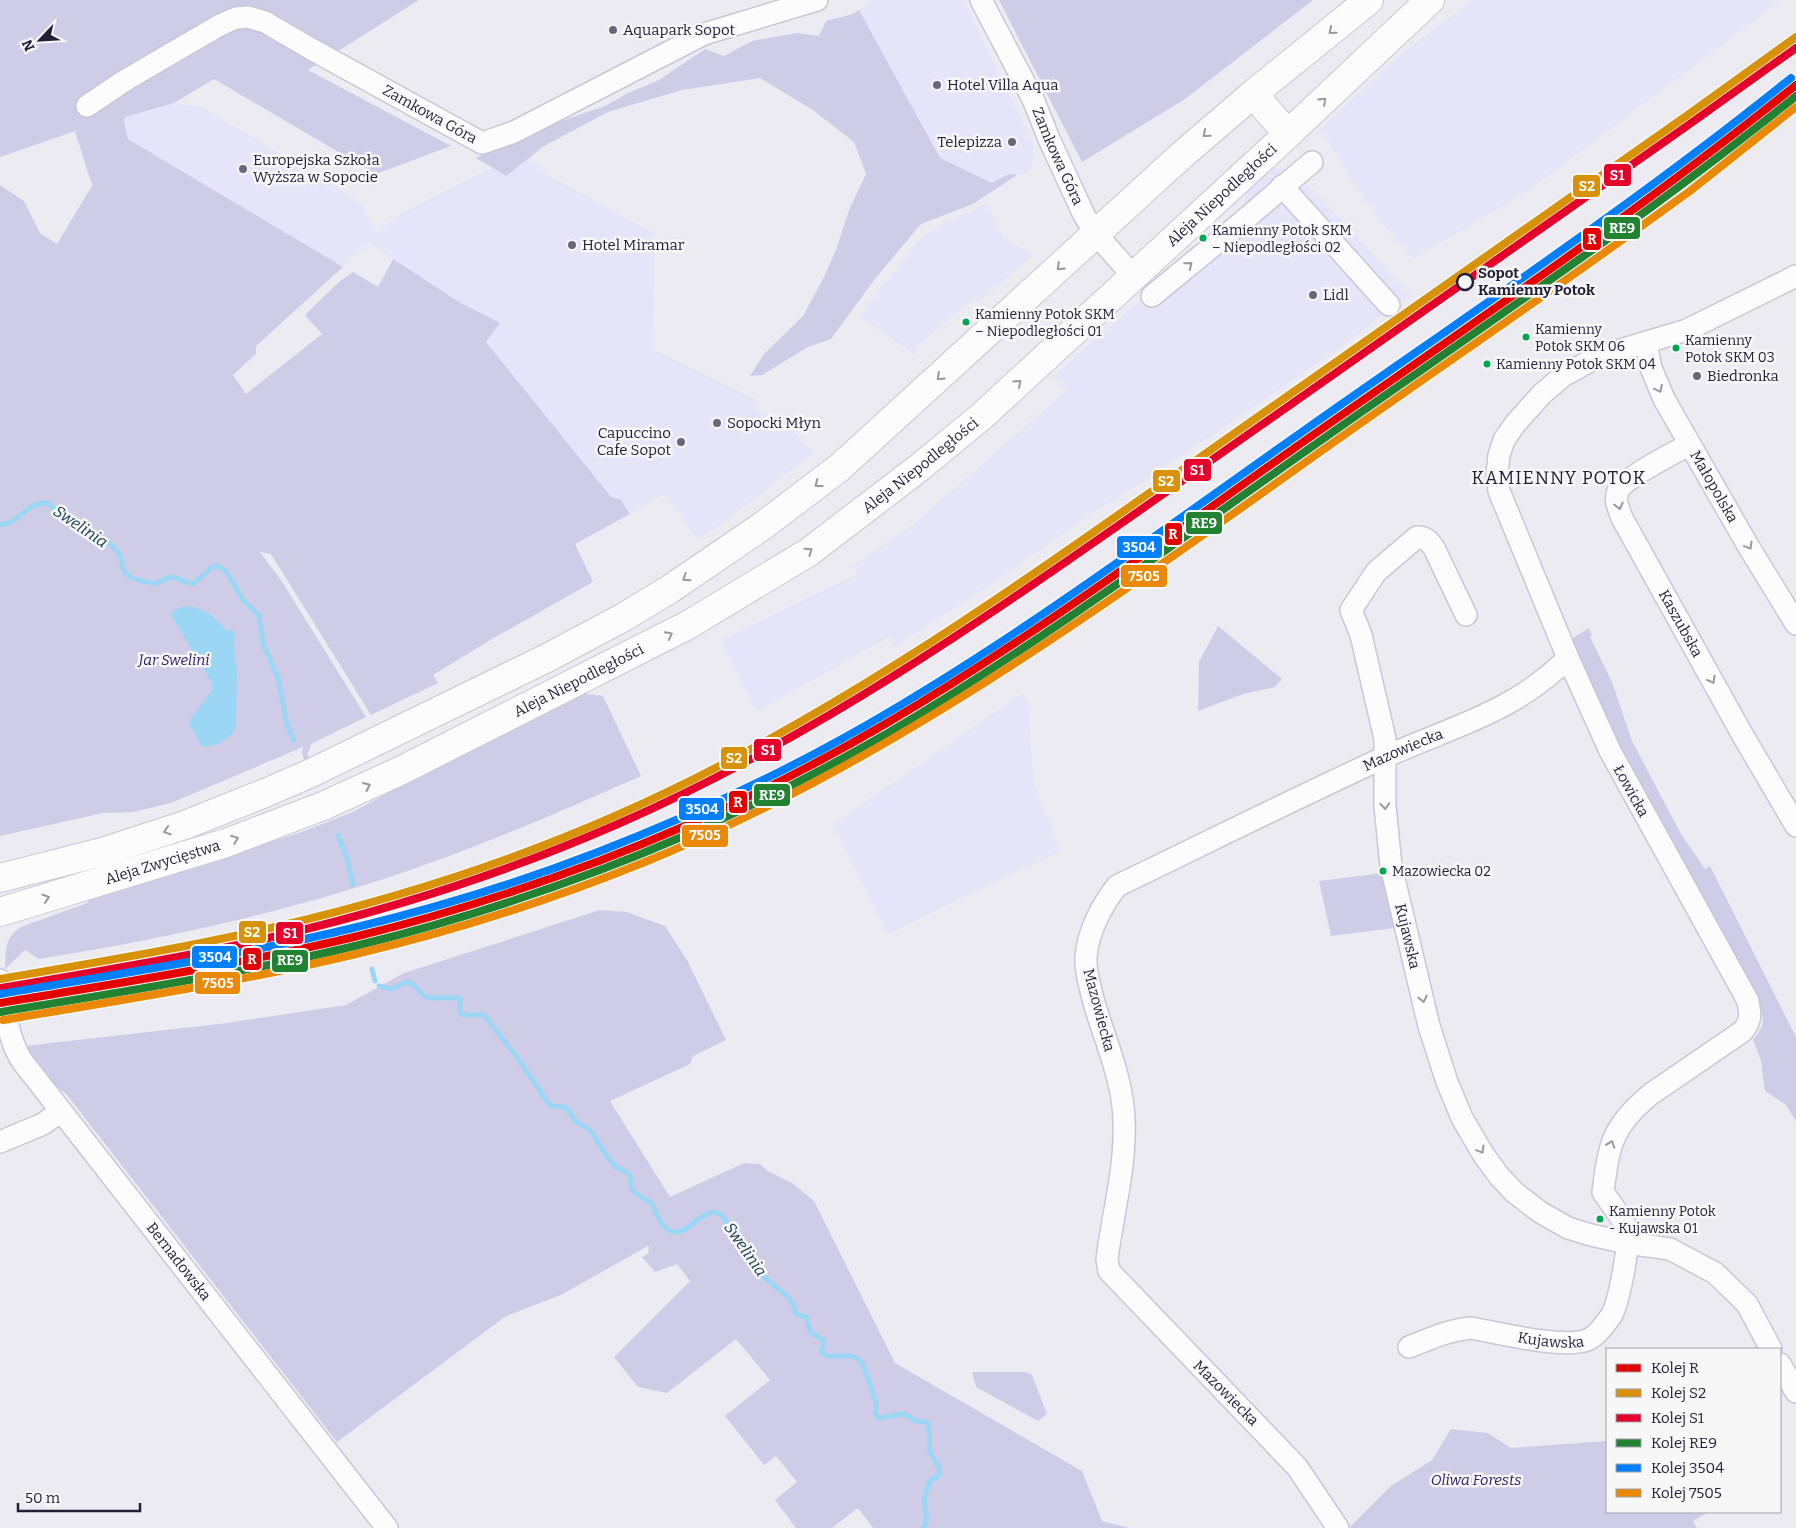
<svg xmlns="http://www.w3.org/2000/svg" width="1796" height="1528" font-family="Bitter,serif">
<rect width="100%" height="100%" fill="#ecebf2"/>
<g fill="#e6e4f8">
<path d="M873,0H964L1033,144L1032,166L1024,175L1009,174L992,183L940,158L859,10Z"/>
<path d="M1472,0H1781L1528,191L1413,259L1382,223L1352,181L1329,142L1319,130L1392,62Z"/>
<path d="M174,103L200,106L357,199L378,233L397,216L523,151L546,174L655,234L653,349L756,400L757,407L767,423L787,424L813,453L740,510L699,540L665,494L630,514L621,500L611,497L486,342L499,323L459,302L369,243L343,267L128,139L124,121L125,117Z"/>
<path d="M1281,167L1314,190L1411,296L1388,310L1344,345L1146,480L1089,515L993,583L894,647L889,637L756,712L721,640L858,574L854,565L913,525L1066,391L1053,376L1243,211L1245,194L1273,168Z"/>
<path d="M987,204L1003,237L1032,255L988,295L964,306L917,347L914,354L860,316L918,242L938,226Z"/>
<path d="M1023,693L1029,706L1033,781L1060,851L888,934L834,824Z"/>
</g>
<g fill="#cfcce8">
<path d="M0,0H419L308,70L451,146L376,174L214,79L174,103L125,117L124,121L128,139L343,267L256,346V354L233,375L246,394L322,334L305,315L340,281L353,272L378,287L393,259L459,302L500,323L486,342L611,497L621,500L630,514L575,544L593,582L492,639L433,675L438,683L371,715L271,554L260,552L281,580L366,717L311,744L309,751L307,752L310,761L305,762L302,753L303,747L171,803L133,812L103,813L0,836V185L24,201L40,233L57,244L93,184L91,182L75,131L0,157Z"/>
<path d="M999,0H1313L1185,99L1082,162Z"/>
<path d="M859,10L940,158L992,183L1009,174L1017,175L973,204L921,224L874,280L831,339L808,347L762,375L750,376L764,354L803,316L825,275L836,250L849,210L866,174L854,142L813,110L760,78L682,90L608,112L544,146L506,176L476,158L521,135L605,106L628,93L659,80L705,49L724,56L752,41L797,33L819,36L826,21L853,14Z"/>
<path d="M1218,626L1282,679L1275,687L1243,694L1198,711L1199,662Z"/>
<path d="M1589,628L1592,635L1590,637L1612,682L1632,741L1681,834L1705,869L1710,866L1796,1037V1121L1785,1104L1765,1091L1761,1061L1753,1040C1764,1027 1764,1023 1761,1008L1615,744L1574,645L1573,638Z"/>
<path d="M579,693L603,696L641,776C571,807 500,838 427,864C302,909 170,938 39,959L25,950L5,969C6,952 4,937 21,927L87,903L92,897L302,832L355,811L474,745Z"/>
<path d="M1383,873L1394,928L1331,936L1319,881Z"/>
<path d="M600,910L627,912L665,926L687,960L726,1040L693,1056L690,1064L610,1101L670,1197L744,1163L760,1164L768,1171L792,1183L814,1201L895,1363L1082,1471L1102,1521L1129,1528H873L858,1508L832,1528H796L775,1500L797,1482L776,1456L764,1465L725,1416L770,1380L736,1339L667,1393L638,1387L614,1357L690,1281L677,1264L655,1272L642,1257L648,1254L649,1247L648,1246L561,1295L506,1316L337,1442L67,1095L50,1081L25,1046L227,1023L346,1005L404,973Z"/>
<path d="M972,1372H1026L1032,1375L1047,1414L1038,1421L976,1387Z"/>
<path d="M1451,1429L1488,1433L1511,1448L1607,1441V1512H1708L1693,1521L1697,1528H1352L1350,1527L1391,1486L1432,1460Z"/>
</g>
<path fill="#9bd7f4" d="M186,606C207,609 214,617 227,631L232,629L235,634L234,647L237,670L236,728L229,737L218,744L205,747L201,745L189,724L190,720L212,690V683L171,615L172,611Z"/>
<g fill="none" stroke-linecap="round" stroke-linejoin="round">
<g stroke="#9bd7f4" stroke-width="5">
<path d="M0,525C19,524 27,501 47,503C69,520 98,529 117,551C126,562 117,572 135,579C141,581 151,584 158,583C163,581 166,576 172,577C180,578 185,583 193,584L212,567L218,566L226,571L243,600L259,616L263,643L278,678L287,725L294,740"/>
<path d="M338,835L347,859L353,884"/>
<path d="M372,969L375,981"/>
<path d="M379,986L391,989C396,987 400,984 405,983C416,980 418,995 427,997C438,999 449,997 460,998C461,1004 458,1008 460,1013C467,1017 476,1014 484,1015L516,1056L548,1103L552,1106L565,1107C570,1111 572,1119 577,1122C582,1126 588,1127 592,1133C599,1143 605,1155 614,1165C618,1170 626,1169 629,1175C632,1179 630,1185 632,1189C637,1197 648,1198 653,1206C658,1215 660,1226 670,1231C688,1239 702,1204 721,1214L743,1244L763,1276L789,1298L794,1306L796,1314L806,1317L810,1332L823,1340L824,1344L821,1351C827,1364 849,1347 862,1363C864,1366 875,1399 876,1404C876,1408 875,1411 876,1415L880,1418L901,1414L909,1416L915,1421L926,1422C932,1431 928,1440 930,1451C932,1459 940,1465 940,1473L937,1477L931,1480C929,1486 926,1490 925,1496C922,1507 931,1518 923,1528"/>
</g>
<g stroke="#c9c7d6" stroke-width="24">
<g id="minor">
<path id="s1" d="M981,0L1033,99L1049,139L1084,215L1096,234L1134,277"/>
<path id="s2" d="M87,106L124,81L220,25L236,18L248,17L265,22L313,50L482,143L514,132L704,34L817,0"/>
<path d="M1282,186L1389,305"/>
<path d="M1152,296L1236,227L1312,162"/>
<path id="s3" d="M1646,343L1651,368L1664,399L1747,544L1796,624"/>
<path id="s4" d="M1689,445C1675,452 1623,479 1618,491C1614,500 1619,510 1622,518L1742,734L1796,826"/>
<path id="s5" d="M1466,615L1434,548C1429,541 1426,537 1417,537L1376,572L1351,610L1361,635L1385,739V806L1391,866L1429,1026L1447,1082L1462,1118L1483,1154L1499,1176L1514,1192L1540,1212L1568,1228L1591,1235L1627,1243L1670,1249L1715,1273L1747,1304L1771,1349"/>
<path id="s6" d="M0,980C5,1008 7,1037 22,1061L387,1528"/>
<path d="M0,1142L43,1124L61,1111"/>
<path id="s7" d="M1409,1347C1430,1339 1448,1330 1471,1328C1498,1333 1564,1349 1587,1340C1596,1337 1606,1323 1611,1316C1619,1303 1630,1244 1627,1230C1625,1221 1608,1200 1603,1192C1609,1144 1612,1126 1651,1094L1743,1031C1752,1019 1750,1014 1748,1001L1610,751L1568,658L1499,491L1497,474L1499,455L1504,440L1515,424L1542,394L1563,376L1597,357L1687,330L1796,276"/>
<path d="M1780,1364L1796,1392"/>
<path id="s8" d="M1338,1528L1297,1467L1109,1271L1107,1259C1113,1212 1126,1167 1124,1120C1123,1078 1104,1039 1093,999C1090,986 1085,971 1086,958C1087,933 1102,905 1117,886C1206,843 1294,799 1383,758C1452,726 1512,714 1568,658"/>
</g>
</g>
<g stroke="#c9c7d6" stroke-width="30">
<g id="major">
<path d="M1253,94L1288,134"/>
<path d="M0,878L102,852L185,825L265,793L309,774L547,658L624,617L670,589L761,527L839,468L1182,155L1253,94L1369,0"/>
<path id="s9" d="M0,912L226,843L323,806L400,771L688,625L809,552L920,467L982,416L1288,134L1430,0"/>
</g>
</g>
<use href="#minor" stroke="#fcfcfd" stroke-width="21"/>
<use href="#major" stroke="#fcfcfd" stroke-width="28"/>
<g stroke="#f7f7f7" stroke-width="11">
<path id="rail-1" d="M0,1003C118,983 237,965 354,937C437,917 519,891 599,861C699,823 795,777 887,723C1035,636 1172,534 1313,435C1476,321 1641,210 1796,85"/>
</g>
<g stroke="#f7f7f7" stroke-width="11">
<path id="rail-2" d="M0,979C92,963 184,948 275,927C391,900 506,864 615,816C816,728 996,601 1175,475C1346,355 1518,234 1689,114L1796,37"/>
</g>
<g stroke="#f7f7f7" stroke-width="11">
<path id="rail-3" d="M1,988C94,972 186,957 277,936C393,909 508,872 618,824C820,736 999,609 1179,483C1351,362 1522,242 1694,121L1796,48"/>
</g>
<g stroke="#f7f7f7" stroke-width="11">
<path id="rail-4" d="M1,1012C120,992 238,974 355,946C438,926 520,900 600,870C700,832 796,786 888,733C1036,646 1173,544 1313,446C1476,331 1641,221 1796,96"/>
</g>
<g stroke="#f7f7f7" stroke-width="11">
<path id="rail-5" d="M0,994C118,974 237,956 353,928C436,908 518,883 598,852C681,820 762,783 840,740C1004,649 1155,535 1309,427C1471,313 1636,203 1791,78"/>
</g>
<g stroke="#f7f7f7" stroke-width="11">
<path id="rail-6" d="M3,1020C121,1000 239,982 356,954C454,931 551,900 645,862C874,769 1075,626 1275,484C1392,400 1512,319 1629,235L1690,191L1796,107"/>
</g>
<use href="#rail-1" stroke="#e50000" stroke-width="8"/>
<use href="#rail-2" stroke="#d79208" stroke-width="8"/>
<use href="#rail-3" stroke="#e4002b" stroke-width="8"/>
<use href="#rail-4" stroke="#238132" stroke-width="8"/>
<use href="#rail-5" stroke="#0080ff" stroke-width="8"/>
<use href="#rail-6" stroke="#e98905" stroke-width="8"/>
</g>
<defs><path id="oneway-chevron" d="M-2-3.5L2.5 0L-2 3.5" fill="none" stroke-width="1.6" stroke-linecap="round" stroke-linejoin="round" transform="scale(1.25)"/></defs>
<g stroke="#9998a3">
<use href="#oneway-chevron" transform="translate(1332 31) rotate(141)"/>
<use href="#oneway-chevron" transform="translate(1323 101) rotate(-43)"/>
<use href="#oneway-chevron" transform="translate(1206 134) rotate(140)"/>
<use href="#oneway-chevron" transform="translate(1189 265) rotate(-40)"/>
<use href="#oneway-chevron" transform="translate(1060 267) rotate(137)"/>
<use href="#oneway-chevron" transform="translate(940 377) rotate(137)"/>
<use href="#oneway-chevron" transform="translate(1018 383) rotate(-42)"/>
<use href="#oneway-chevron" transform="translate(1659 389) rotate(64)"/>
<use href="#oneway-chevron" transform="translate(818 484) rotate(143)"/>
<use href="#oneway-chevron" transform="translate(1619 506) rotate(77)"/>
<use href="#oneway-chevron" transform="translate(1749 546) rotate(59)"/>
<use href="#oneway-chevron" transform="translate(809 551) rotate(-34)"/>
<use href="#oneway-chevron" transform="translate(686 578) rotate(147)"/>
<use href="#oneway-chevron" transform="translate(669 635) rotate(-27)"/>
<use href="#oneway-chevron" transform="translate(1712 680) rotate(61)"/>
<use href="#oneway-chevron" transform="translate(367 786) rotate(-24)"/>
<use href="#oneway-chevron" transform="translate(1385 806) rotate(86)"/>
<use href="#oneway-chevron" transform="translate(167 831) rotate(162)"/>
<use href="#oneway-chevron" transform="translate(235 839) rotate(-21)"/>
<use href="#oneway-chevron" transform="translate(46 898) rotate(-18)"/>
<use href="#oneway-chevron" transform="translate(1423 999) rotate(77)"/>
<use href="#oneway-chevron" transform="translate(1611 1144) rotate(-71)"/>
<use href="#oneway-chevron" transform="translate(1481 1150) rotate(59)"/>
</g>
<g fill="#686678" stroke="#f7f7f7" stroke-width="2">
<circle cx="613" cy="30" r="5"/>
<circle cx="937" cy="85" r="5"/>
<circle cx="1012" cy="142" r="5"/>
<circle cx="243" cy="169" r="5"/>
<circle cx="572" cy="245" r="5"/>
<circle cx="1313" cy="295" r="5"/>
<circle cx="1697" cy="376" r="5"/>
<circle cx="717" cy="423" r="5"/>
<circle cx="681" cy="442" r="5"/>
</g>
<g fill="#00a651" stroke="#f7f7f7" stroke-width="2">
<circle cx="1203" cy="238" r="4.5"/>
<circle cx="966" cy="322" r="4.5"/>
<circle cx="1526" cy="337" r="4.5"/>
<circle cx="1676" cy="348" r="4.5"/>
<circle cx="1487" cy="364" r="4.5"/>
<circle cx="1383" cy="871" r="4.5"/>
<circle cx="1600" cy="1219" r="4.5"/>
</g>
<circle fill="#f7f7f7" stroke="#211e36" stroke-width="2.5" cx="1465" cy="282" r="8"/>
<g text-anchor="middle" stroke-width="5" stroke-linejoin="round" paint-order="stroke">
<g font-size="14" fill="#211e36" stroke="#f7f7f7" text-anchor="start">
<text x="1212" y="235">Kamienny Potok SKM<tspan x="1212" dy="17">– Niepodległości 02</tspan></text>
<text x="975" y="319">Kamienny Potok SKM<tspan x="975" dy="17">– Niepodległości 01</tspan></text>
<text x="1535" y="334">Kamienny<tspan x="1535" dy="17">Potok SKM 06</tspan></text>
<text x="1685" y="345">Kamienny<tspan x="1685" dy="17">Potok SKM 03</tspan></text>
<text x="1496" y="369">Kamienny Potok SKM 04</text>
<text x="1392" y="876">Mazowiecka 02</text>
<text x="1609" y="1216">Kamienny Potok<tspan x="1609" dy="17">- Kujawska 01</tspan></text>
</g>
<g font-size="15" fill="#211e36" stroke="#f7f7f7" text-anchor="start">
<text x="623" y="35">Aquapark Sopot</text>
<text x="947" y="90">Hotel Villa Aqua</text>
<text x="1002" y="147" text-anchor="end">Telepizza</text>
<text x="253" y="165">Europejska Szkoła<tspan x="253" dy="17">Wyższa w Sopocie</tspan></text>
<text x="582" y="250">Hotel Miramar</text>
<text x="1323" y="300">Lidl</text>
<text x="1707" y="381">Biedronka</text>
<text x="727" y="428">Sopocki Młyn</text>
<text x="671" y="438" text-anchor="end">Capuccino<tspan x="671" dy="17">Cafe Sopot</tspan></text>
</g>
<g font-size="15" fill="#211e36" stroke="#f7f7f7">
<text dy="5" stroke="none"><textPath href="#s2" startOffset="392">Zamkowa Góra</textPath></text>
<text dy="5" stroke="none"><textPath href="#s1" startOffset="174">Zamkowa Góra</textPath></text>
<text dy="5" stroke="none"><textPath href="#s9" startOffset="1435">Aleja Niepodległości</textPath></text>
<text dy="5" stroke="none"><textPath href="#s9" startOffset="1030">Aleja Niepodległości</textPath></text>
<text dy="5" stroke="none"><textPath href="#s3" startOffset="160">Małopolska</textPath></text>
<text dy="5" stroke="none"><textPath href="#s4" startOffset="234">Kaszubska</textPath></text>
<text dy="5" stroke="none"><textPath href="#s9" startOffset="625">Aleja Niepodległości</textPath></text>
<text dy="5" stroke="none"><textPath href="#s8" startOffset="1061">Mazowiecka</textPath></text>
<text transform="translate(1631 791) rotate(61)" y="5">Łowicka</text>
<text dy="5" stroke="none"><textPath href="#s9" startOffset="170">Aleja Zwycięstwa</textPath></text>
<text dy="5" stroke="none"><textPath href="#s5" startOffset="528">Kujawska</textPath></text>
<text transform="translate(1099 1010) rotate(75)" y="5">Mazowiecka</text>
<text dy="5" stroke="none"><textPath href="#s6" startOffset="339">Bernadowska</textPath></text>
<text dy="5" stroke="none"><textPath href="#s7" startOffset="146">Kujawska</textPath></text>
<text transform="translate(1226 1393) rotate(45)" y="5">Mazowiecka</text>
</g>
<g font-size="15" font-weight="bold" fill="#211e36" stroke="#f7f7f7" text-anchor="start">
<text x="1478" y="278">Sopot<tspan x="1478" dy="17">Kamienny Potok</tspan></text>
</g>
<g font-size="15" font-style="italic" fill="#2f1969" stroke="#f7f7f7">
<text x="174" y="665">Jar Swelini</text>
<text x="1476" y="1485">Oliwa Forests</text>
</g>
<g font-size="16" font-style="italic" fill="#113949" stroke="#f7f7f7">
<text transform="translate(81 526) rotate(34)" y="6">Swelinia</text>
<text transform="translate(746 1249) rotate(55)" y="6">Swelinia</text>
</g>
<g font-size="18" letter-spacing="1" fill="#211e36" stroke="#f7f7f7">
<text x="1559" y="484">KAMIENNY POTOK</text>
</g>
</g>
<g stroke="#f7f7f7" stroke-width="2">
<rect x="1603" y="163" width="29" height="24" rx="5" fill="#e4002b"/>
<rect x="1572" y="174" width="29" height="24" rx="5" fill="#d79208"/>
<rect x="1603" y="216" width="38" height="24" rx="5" fill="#238132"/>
<rect x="1582" y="227" width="20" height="24" rx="5" fill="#e50000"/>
<rect x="1183" y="458" width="29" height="24" rx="5" fill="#e4002b"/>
<rect x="1152" y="469" width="29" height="24" rx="5" fill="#d79208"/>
<rect x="1185" y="511" width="38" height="24" rx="5" fill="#238132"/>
<rect x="1164" y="522" width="19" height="24" rx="5" fill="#e50000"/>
<rect x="1116" y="535" width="47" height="24" rx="5" fill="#0080ff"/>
<rect x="1120" y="564" width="48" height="24" rx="5" fill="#e98905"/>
<rect x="753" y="738" width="29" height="24" rx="5" fill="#e4002b"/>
<rect x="720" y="746" width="28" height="24" rx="5" fill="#d79208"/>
<rect x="753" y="783" width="38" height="24" rx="5" fill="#238132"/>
<rect x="728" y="790" width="20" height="24" rx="5" fill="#e50000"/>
<rect x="678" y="797" width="47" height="24" rx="5" fill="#0080ff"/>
<rect x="681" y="824" width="48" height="24" rx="5" fill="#e98905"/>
<rect x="238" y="920" width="29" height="24" rx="5" fill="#d79208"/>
<rect x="275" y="921" width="29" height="24" rx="5" fill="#e4002b"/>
<rect x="191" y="945" width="47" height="24" rx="5" fill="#0080ff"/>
<rect x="242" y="947" width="20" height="24" rx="5" fill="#e50000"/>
<rect x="271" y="949" width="38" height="24" rx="5" fill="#238132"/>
<rect x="194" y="971" width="47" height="24" rx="5" fill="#e98905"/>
</g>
<g font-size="14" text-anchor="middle" font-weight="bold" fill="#fff">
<text x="1617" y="180">S1</text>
<text x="1587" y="191">S2</text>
<text x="1622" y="233">RE9</text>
<text x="1592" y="244">R</text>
<text x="1197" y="475">S1</text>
<text x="1166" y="486">S2</text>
<text x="1204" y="528">RE9</text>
<text x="1173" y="539">R</text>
<text x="1139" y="552">3504</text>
<text x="1144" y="581">7505</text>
<text x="768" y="755">S1</text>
<text x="734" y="763">S2</text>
<text x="772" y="800">RE9</text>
<text x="738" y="807">R</text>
<text x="702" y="814">3504</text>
<text x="705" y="840">7505</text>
<text x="252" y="937">S2</text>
<text x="290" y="938">S1</text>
<text x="215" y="962">3504</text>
<text x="252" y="964">R</text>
<text x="290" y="965">RE9</text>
<text x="218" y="988">7505</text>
</g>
<rect x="1606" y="1348" width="175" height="165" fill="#f7f7f7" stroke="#a1a0aa"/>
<rect x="1616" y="1364" width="25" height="8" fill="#e50000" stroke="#a1a0aa"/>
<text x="1651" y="1373" font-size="15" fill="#211e36">Kolej R</text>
<rect x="1616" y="1389" width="25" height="8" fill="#d79208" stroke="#a1a0aa"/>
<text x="1651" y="1398" font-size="15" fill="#211e36">Kolej S2</text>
<rect x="1616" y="1414" width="25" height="8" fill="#e4002b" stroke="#a1a0aa"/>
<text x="1651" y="1423" font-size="15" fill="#211e36">Kolej S1</text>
<rect x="1616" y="1439" width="25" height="8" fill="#238132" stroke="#a1a0aa"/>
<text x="1651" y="1448" font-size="15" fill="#211e36">Kolej RE9</text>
<rect x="1616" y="1464" width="25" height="8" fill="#0080ff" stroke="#a1a0aa"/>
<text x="1651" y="1473" font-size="15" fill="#211e36">Kolej 3504</text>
<rect x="1616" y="1489" width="25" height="8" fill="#e98905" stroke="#a1a0aa"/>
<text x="1651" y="1498" font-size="15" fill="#211e36">Kolej 7505</text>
<g transform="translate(40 40) rotate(245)" stroke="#f7f7f7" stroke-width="4" paint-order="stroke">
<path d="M0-4L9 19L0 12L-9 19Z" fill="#211e36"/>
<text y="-8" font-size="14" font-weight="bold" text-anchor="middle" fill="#211e36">N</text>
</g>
<path d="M18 1503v8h122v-8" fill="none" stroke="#211e36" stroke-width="2.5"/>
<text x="25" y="1503" font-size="15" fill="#211e36" stroke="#f7f7f7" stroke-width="4" paint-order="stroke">50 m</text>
</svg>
